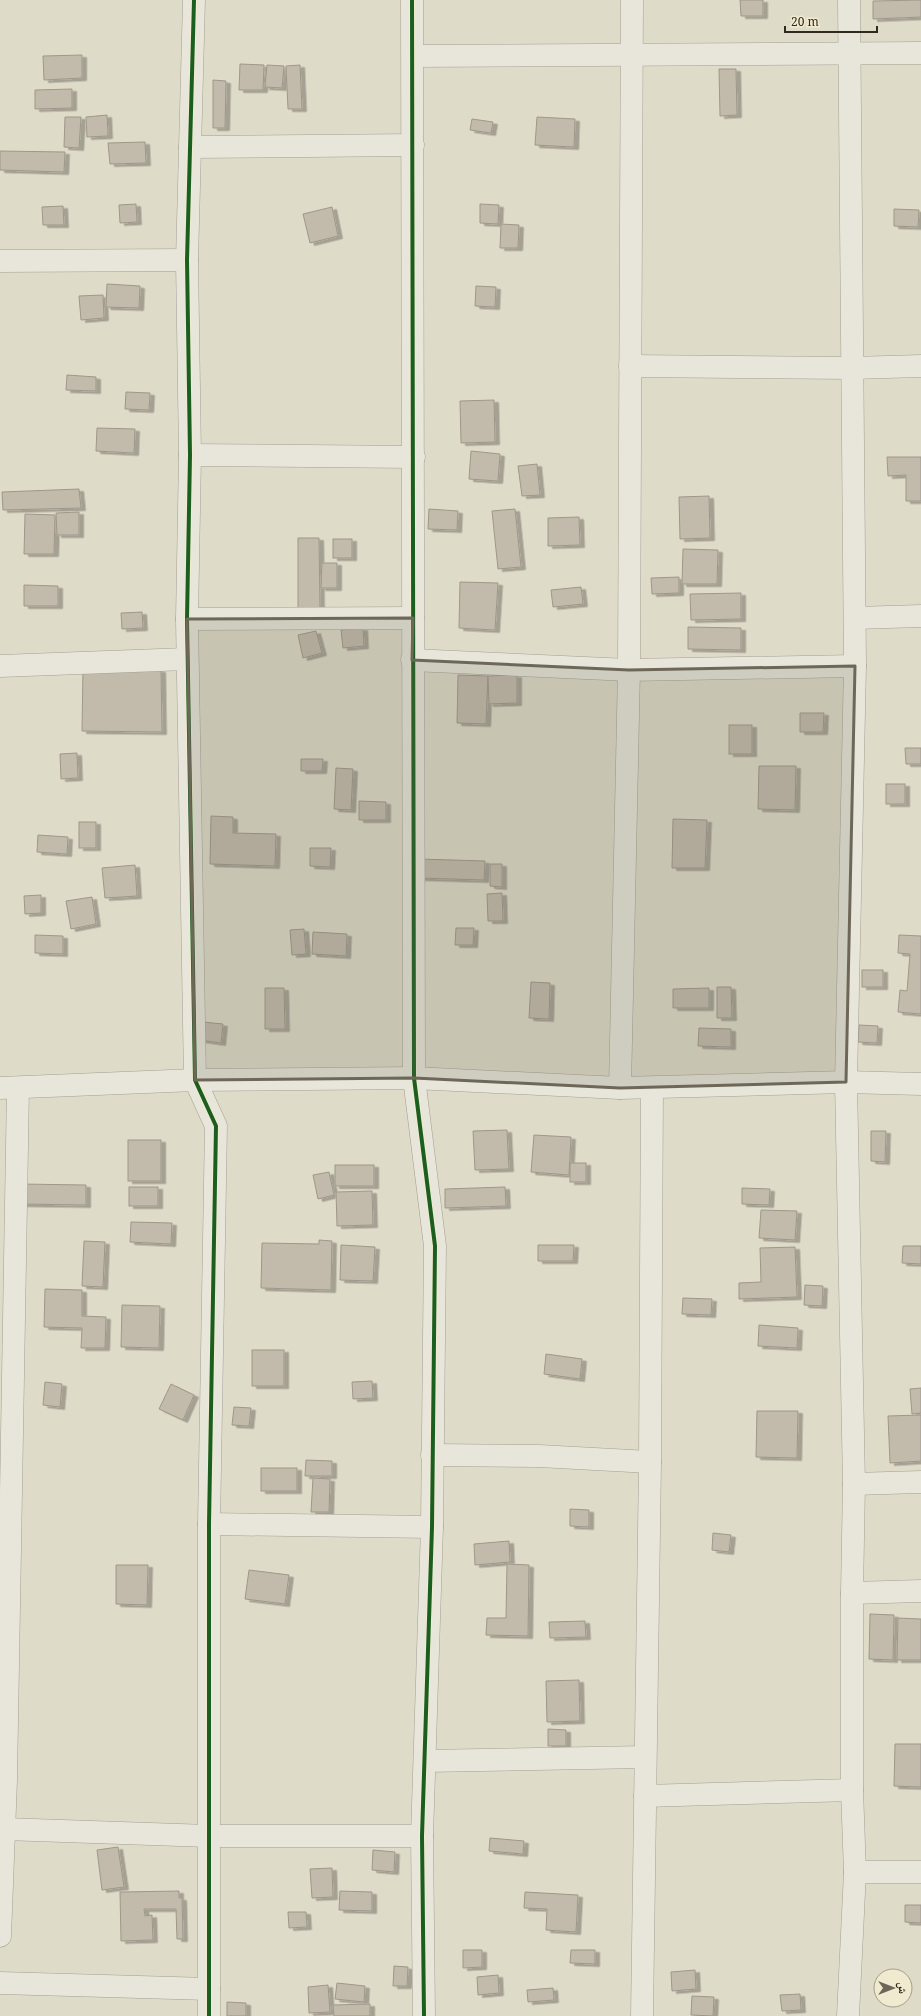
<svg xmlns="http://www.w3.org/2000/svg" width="921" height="2016" font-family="'Noto Serif','Noto Naskh Arabic',serif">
<defs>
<filter id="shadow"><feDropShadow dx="4.5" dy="2.5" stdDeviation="0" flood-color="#0004"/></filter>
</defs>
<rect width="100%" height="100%" fill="#dfdbc9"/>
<g fill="#c2bbab" stroke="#9e978a" filter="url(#shadow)">
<path d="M740,0H763V16H741Z"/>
<path d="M921,0V17L873,19V1Z"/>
<path d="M82,55V78L44,80L43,56Z"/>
<path d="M240,64L264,65L263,90H239Z"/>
<path d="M267,65L284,66L282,88L265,87Z"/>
<path d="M300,65L302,109H288L286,66Z"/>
<path d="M719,69H736L737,115L720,116Z"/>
<path d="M213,80L226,81L225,128H213Z"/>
<path d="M72,89V108L35,109V90Z"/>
<path d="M107,115L108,136L87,137L86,117Z"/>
<path d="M65,117H81L79,148L64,147Z"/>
<path d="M537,117L575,119L574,147L535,145Z"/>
<path d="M472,119L493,122L491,133L470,130Z"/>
<path d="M145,142L146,163L110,164L108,143Z"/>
<path d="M0,151L65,152L64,172L0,170Z"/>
<path d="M136,204L137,222L120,223L119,205Z"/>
<path d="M480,204L499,205L498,224L480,223Z"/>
<path d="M63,206L64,225H43L42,207Z"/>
<path d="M332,207L338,236L310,243L303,214Z"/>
<path d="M894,209L919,210L918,227L894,226Z"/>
<path d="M501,224L519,225L518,248H500Z"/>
<path d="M107,284L140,286L139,308L106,307Z"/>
<path d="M476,286L496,287L495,307L475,306Z"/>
<path d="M103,295L104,318L81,320L79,296Z"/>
<path d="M67,375L96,377V391L66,390Z"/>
<path d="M126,392L150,393L149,410L125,409Z"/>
<path d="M494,400L495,442L461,443L460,401Z"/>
<path d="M97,428L135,429L134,453L96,451Z"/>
<path d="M471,451L500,454L498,481L469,479Z"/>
<path d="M887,457H921V501H906V475L888,476Z"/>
<path d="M537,464L540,495L522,496L518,466Z"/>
<path d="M79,489L81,508L3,510L2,492Z"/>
<path d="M709,496L710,538L680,539L679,497Z"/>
<path d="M429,509L458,511L457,530L428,529Z"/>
<path d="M515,509L521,567L498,569L492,511Z"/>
<path d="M79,512V535H57L56,513Z"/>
<path d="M25,514L55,515L54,554H24Z"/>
<path d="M579,517L580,545L548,546V518Z"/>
<path d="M298,538H319L320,608H298Z"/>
<rect x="333" y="539" width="19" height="19"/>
<path d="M683,549L718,550L717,584H682Z"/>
<path d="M322,563H337V588H321Z"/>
<path d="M679,577V593L652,594L651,578Z"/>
<path d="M460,582L498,583L495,630L459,628Z"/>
<path d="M24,585L58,586V606H24Z"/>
<path d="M581,587L583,604L553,607L551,590Z"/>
<path d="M741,593V619L691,620L690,594Z"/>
<path d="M142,612L143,628L122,629L121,613Z"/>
<path d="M688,627L741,628V650L688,649Z"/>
<path d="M363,628L364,646L343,648L341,630Z"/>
<path d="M316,631L322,653L303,658L298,635Z"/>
<path d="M83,668L161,670L162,732L82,731Z"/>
<path d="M458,675L488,676L486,724L457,723Z"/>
<path d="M517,675V703L489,704L488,676Z"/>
<path d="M800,713H824L823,732H800Z"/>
<rect x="729" y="725" width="23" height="29"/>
<path d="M905,748H921V764H906Z"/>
<path d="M77,753L78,778L61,779L60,754Z"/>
<path d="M301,759H323L322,771H301Z"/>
<path d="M759,766H796L795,810L758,809Z"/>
<path d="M336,768L353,769L351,810L334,809Z"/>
<rect x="886" y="784" width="19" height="20"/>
<path d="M359,801L386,802V820H359Z"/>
<path d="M211,816L233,817V833L276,834L275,866L210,864Z"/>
<path d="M673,819L707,820L705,868H672Z"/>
<rect x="79" y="822" width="17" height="26"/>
<path d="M38,835L68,837L67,854L37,852Z"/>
<path d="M310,848H331L330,867L310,866Z"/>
<path d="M419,859L485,861L484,880L419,878Z"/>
<path d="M490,864H502V887L490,886Z"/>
<path d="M135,865L137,896L105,898L102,868Z"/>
<path d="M502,893L503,921H488L487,894Z"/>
<path d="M41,895V913L25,914L24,896Z"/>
<path d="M92,897L96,924L71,929L66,901Z"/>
<path d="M456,928H474L473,945H455Z"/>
<path d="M304,929L306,954L292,955L290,930Z"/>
<path d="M313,932L347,934L346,956L312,954Z"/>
<path d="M35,935L63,936V954L35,953Z"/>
<path d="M899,935L921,936V1014L898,1012L900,990L907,991L910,954L898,953Z"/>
<rect x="862" y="970" width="21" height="17"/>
<path d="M531,982L550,983L549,1019L529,1018Z"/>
<path d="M717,987H731L732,1018H717Z"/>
<path d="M265,988H284L285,1029H265Z"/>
<path d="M709,988V1008H673V989Z"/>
<path d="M203,1022L223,1024L221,1043L200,1040Z"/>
<path d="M859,1025L878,1026L877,1043L858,1042Z"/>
<path d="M699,1028L731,1029V1047L698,1046Z"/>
<path d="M507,1130L509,1169L475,1170L473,1131Z"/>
<path d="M871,1131H886L885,1162L871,1161Z"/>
<path d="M534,1135L571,1137L569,1175L531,1172Z"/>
<rect x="128" y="1140" width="33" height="41"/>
<rect x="570" y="1163" width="16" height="19"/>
<rect x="335" y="1165" width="39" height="21"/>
<path d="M329,1172L334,1195L318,1199L313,1175Z"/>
<path d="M21,1184L86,1185V1205L20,1204Z"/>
<rect x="129" y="1187" width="29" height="19"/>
<path d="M505,1187L506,1206L445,1208V1189Z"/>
<path d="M742,1188L770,1189L769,1205L742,1204Z"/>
<path d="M372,1191L373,1225L337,1226L336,1192Z"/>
<path d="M761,1210L797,1211L795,1240L759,1238Z"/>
<path d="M131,1222L172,1223L171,1244L130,1242Z"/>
<path d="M319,1240L332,1241L331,1290L261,1288L262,1243L319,1244Z"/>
<path d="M84,1241L105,1242L103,1287L82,1286Z"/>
<path d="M341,1245L375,1247L373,1281L340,1280Z"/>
<path d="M538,1245H574L573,1261H538Z"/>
<path d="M903,1246H921V1264L902,1263Z"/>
<path d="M795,1247L797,1297L739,1299V1283L761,1282L760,1248Z"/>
<path d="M805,1285L823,1286L822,1306L804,1305Z"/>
<path d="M45,1289L82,1290V1316L106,1317L105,1348H81L82,1328L44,1327Z"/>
<path d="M683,1298L712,1299L711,1315L682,1314Z"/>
<path d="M122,1305L160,1306L159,1348L121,1347Z"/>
<path d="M759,1325L798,1328L797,1348L758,1346Z"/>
<rect x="252" y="1350" width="32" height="36"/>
<path d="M546,1354L582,1359L580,1379L544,1374Z"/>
<path d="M372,1381L373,1398L353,1399L352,1382Z"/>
<path d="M45,1382L62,1384L60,1407L43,1405Z"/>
<path d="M171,1384L194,1395L183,1420L159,1409Z"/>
<path d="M921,1388V1413L912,1414L910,1389Z"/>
<path d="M234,1407L251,1408L249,1426L232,1425Z"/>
<path d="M757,1411H798L797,1458L756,1457Z"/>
<path d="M921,1415V1461L890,1463L888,1416Z"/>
<path d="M306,1460L332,1461V1476H305Z"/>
<rect x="261" y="1468" width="36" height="23"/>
<path d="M313,1478L330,1479L329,1512H311Z"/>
<path d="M570,1509L589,1510V1527L570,1526Z"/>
<path d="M713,1533L731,1535L729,1552L712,1550Z"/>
<path d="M509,1541L510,1562L475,1565L474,1544Z"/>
<path d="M507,1564L529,1565L528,1636L486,1635L487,1618H506Z"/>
<path d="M116,1565H148L147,1605L116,1604Z"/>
<path d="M249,1570L289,1575L285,1604L245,1599Z"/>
<path d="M870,1614L894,1615L893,1660L869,1659Z"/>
<path d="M898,1618L921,1619V1660H897Z"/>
<path d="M585,1621L586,1637L550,1638L549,1622Z"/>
<path d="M579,1680L580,1721L547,1722L546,1681Z"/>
<path d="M548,1729L566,1730V1746H548Z"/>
<path d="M895,1744H921V1787L894,1786Z"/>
<path d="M490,1838L524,1841L523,1854L489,1851Z"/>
<path d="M118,1847L124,1887L102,1890L97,1850Z"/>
<path d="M373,1850L395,1852L394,1872L372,1870Z"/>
<path d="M332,1868L333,1897L312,1898L310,1869Z"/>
<path d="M179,1891V1898H182L183,1939H177L176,1909H144L145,1916L152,1915L153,1940L121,1941L120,1892Z"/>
<path d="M340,1891L372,1892V1911L339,1910Z"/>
<path d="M525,1892L578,1895L576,1932L546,1930L547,1909L524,1908Z"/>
<path d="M905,1905H921V1923L905,1922Z"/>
<path d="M288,1912H306L307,1927L289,1928Z"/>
<path d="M463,1950H482V1967L463,1968Z"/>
<path d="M571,1950H595V1964L570,1963Z"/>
<path d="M394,1966L408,1967L407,1986H393Z"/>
<path d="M695,1970L696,1989L672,1991L671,1972Z"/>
<path d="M498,1975L499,1993L478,1995L477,1977Z"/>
<path d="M337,1983L365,1986L364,2002L335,1999Z"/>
<path d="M328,1985L330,2012L309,2013L308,1987Z"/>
<path d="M553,1988L554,2000L528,2002L527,1990Z"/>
<path d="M800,1994L801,2010L782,2011L780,1995Z"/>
<path d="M692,1996L714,1997L713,2016L691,2015Z"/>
<path d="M227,2002L246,2003V2016H227Z"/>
<path d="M370,2004V2016H334L333,2005Z"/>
</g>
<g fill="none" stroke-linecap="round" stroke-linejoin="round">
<g stroke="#a4a093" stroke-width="23">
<g id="minor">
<path d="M194,0L187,260L190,455L187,619L195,1080L216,1126L209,1524V2016"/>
<path d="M412,0L414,1078L435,1246L432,1527L422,1836L424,2016"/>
<path d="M413,56L921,53"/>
<path d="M190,147L413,145"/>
<path d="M0,261L187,260"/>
<path d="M630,366L852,368L921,366"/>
<path d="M190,455L414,457"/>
<path d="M855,618L921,616"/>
<path d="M187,619L413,618"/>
<path d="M412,660L629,670L855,666"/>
<path d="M0,666L187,659"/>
<path d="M0,1088L195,1080L414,1078L620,1088L846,1082L921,1084"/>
<path d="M620,1088L629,670L632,0"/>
<path d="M432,1455L539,1456L650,1462"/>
<path d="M854,1484L921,1482"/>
<path d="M209,1524L432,1527"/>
<path d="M852,1593L921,1591"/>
<path d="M425,1761L645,1757"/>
<path d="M645,1796L852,1790"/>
<path d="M4,1829L209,1836H422"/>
<path d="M855,1872H921"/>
<path d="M0,1936L6,1780L18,1088"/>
<path d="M0,1983L209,1989"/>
<path d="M642,2016L650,1462L652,1088"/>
<path d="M848,2016L855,1872L852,1790V1593L854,1484L846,1082L855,666L849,0"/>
</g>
</g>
<use href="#minor" stroke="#e8e5da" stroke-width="22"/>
<g stroke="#f0ebd0" stroke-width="6">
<g id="cycleway">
<path d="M194,0L187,260L190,455L187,619L195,1080L216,1126L209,1524V2016"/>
<path d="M412,0L414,1078L435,1246L432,1527L422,1836L424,2016"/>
</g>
</g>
<use href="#cycleway" stroke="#1b5e20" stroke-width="4"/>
</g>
<path fill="#6d6759" fill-opacity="0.2" stroke="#6d6759" stroke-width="3" stroke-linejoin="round" d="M413,618L412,660L629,670L855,666L846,1082L620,1088L414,1078L195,1080L187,619Z"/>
<g transform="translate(893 1988) rotate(90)"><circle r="19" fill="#f0ebd0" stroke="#a39d88"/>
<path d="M0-3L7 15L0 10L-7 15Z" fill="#6d6759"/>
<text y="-6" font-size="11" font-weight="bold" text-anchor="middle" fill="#30291d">ش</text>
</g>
<path d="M785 26v6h92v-6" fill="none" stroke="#30291d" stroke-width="2"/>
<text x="791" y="26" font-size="12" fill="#30291d" stroke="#f0ebd0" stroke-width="3" paint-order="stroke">20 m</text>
</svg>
